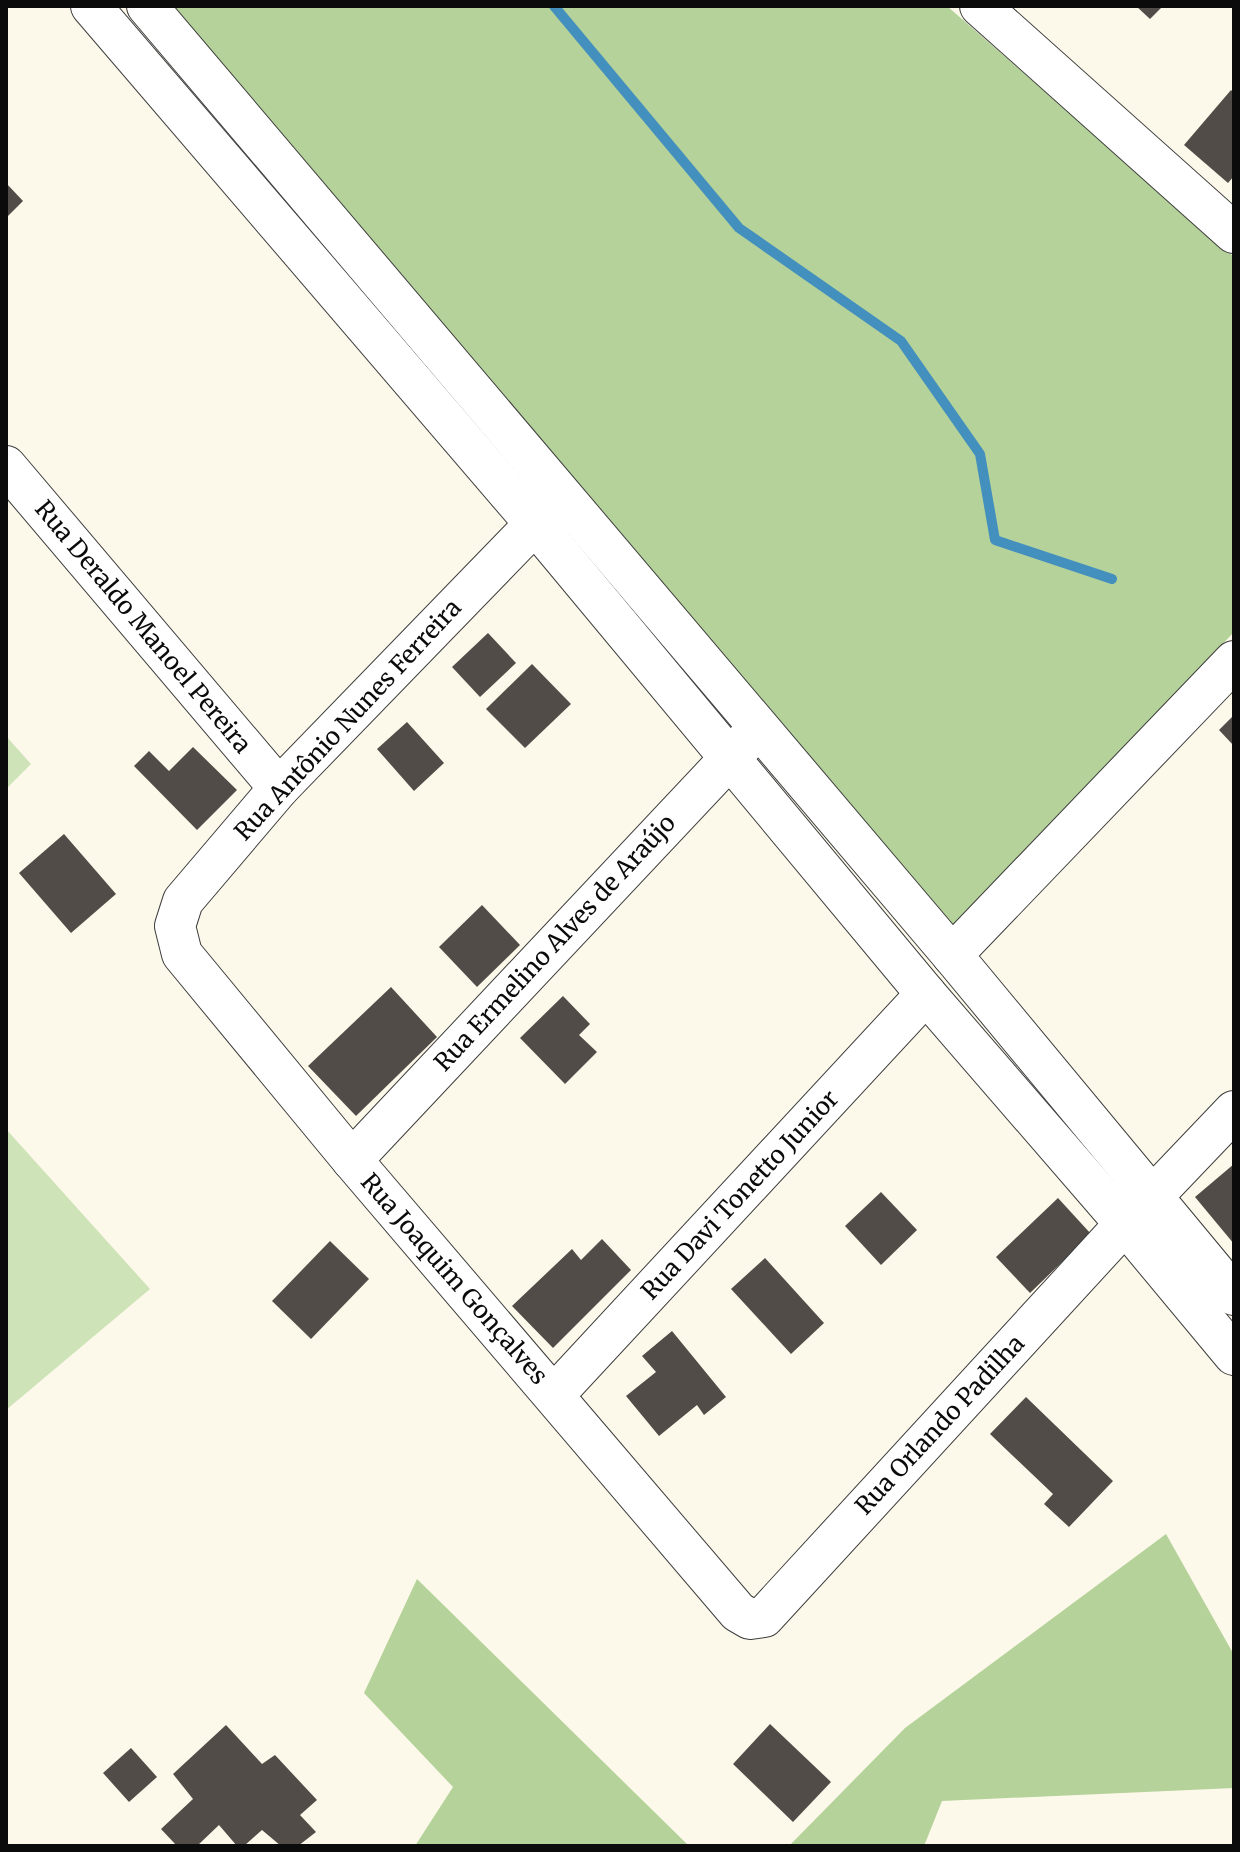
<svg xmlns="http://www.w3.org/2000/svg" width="1240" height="1852" font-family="Merriweather,serif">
<rect width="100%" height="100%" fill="#fdf9ea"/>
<g fill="#cfe3b8">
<path d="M6,736L31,764L6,789Z"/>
<path d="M6,1129L150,1289L6,1410Z"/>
</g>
<g fill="#b4d299">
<path d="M170,6H947L1234,257V632L953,928Z"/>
<path d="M1166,1534L1234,1655V1788L942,1801L924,1846H789L905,1728Z"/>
<path d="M417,1579L689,1846H415L453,1787L364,1693Z"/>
</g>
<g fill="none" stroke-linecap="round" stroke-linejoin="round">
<path stroke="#438fbe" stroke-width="10" d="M554,6L739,228L901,341L980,454L995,540L1112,579"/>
</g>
<g fill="#524c48">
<path d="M1136,6H1163L1150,19Z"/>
<path d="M1231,90L1234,93V176L1228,183L1184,145Z"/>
<path d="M6,183L23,201L6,218Z"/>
<path d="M488,633L516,663L480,697L452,667Z"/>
<path d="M532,664L571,704L525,748L486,709Z"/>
<path d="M1234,715V746L1219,730Z"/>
<path d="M407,722L444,763L414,791L377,749Z"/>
<path d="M193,747L237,790L197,830L134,766L149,751L169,771Z"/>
<path d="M64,834L116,894L71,933L19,873Z"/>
<path d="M482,905L520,945L477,987L439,947Z"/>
<path d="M391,987L437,1037L356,1116L308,1066Z"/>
<path d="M563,996L590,1024L579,1035L597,1052L565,1084L520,1038Z"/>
<path d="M1234,1164V1244L1195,1197Z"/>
<path d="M881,1192L917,1230L881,1265L845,1226Z"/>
<path d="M1058,1198L1091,1234L1030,1293L996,1257Z"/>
<path d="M602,1239L631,1270L553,1348L512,1306L572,1249L581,1260Z"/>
<path d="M330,1241L369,1279L311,1339L272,1301Z"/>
<path d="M765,1258L824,1323L791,1354L731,1289Z"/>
<path d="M672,1331L726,1397L704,1415L697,1405L659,1436L626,1396L656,1372L642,1356Z"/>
<path d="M1026,1397L1113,1481L1069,1527L1044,1504L1053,1494L990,1434Z"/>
<path d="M770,1724L831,1782L793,1822L733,1764Z"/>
<path d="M226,1725L262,1764L275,1755L317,1800L300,1815L316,1832L298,1846H281L262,1830L244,1846H237L219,1825L197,1846H177L161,1829L193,1799L173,1774Z"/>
<path d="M131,1748L157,1777L129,1802L103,1773Z"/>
</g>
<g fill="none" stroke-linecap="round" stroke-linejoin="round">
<g stroke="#3e3e3e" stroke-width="42">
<g id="minor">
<path d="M91,6L535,524L926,994L1125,1224L1234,1355"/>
<path d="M147,6L952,955L1234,1295"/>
<path d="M980,6L1234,233"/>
<path d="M6,466L279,788"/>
<path d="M535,524L279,788L183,901L175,926L182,954L352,1160L738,1612L750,1619L764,1617L1125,1224"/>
<path d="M952,955L1234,661"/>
<path d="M352,1160L747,740"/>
<path d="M1152,1197L1234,1111"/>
<path d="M554,1395L926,994"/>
</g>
</g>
<use href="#minor" stroke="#fff" stroke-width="40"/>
</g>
<g text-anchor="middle" stroke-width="8" stroke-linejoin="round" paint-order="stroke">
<g font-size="24" fill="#0b0b0b" stroke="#fff">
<text transform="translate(143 627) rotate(50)" y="8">Rua Deraldo Manoel Pereira</text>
<text transform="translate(348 720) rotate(-47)" y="8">Rua Antônio Nunes Ferreira</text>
<text transform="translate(555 943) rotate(-47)" y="8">Rua Ermelino Alves de Araújo</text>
<text transform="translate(740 1195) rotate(-47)" y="8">Rua Davi Tonetto Junior</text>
<text transform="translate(454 1279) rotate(49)" y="8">Rua Joaquim Gonçalves</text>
<text transform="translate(940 1425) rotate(-47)" y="8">Rua Orlando Padilha</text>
</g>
</g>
<rect width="1240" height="1852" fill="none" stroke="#0b0b0b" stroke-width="16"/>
</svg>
